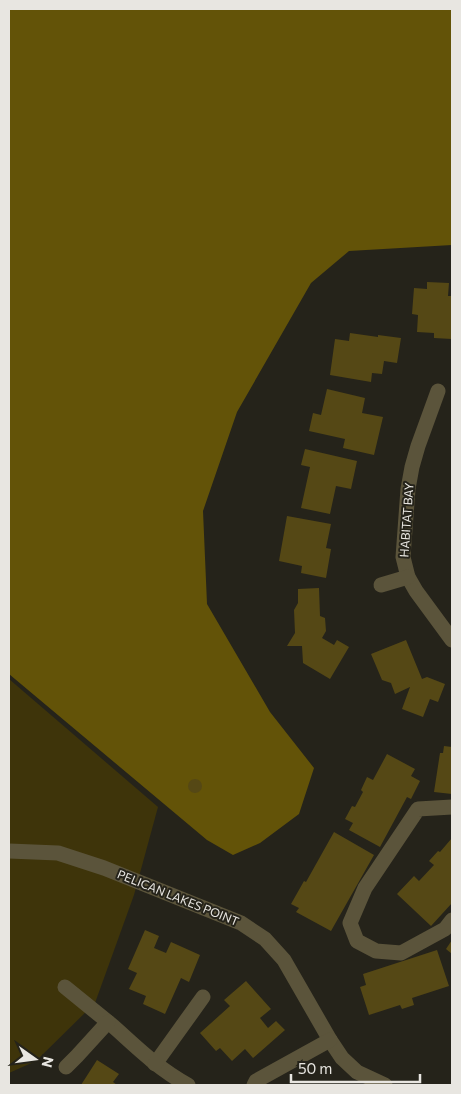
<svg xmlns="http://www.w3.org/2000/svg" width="461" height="1094" font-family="Commissioner,sans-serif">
<rect width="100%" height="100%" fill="#25231a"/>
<path fill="#3e340a" d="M9,679L158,807L134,895L95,1003L36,1061L9,1073Z"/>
<path fill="#635308" d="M9,9H452V245L349,251L311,283L237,412L203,511L207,604L270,712L314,768L299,814L260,843L233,855L207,840L9,674Z"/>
<g fill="#554815">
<path d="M427,282L449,283L448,296H452V339L434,338V333L417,332L418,315L412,314L414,288L427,289Z"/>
<path d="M350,333L378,337V335L401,338L397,363L384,361L382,374L372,373L371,382L330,375L335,339L349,341Z"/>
<path d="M327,389L365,398L362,413L383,417L374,455L343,448L345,439L309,431L313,413L321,415Z"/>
<path d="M305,449L357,461L351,489L336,486L330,514L301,508L310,467L301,465Z"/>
<path d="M287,516L331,524L326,548L331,549L326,578L301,573L302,566L279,561Z"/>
<path d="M319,588L320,616L325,618L326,631L322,638L334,645L337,640L349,647L330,679L303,663L302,646H287L295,633L294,610L298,603V589Z"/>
<path d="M406,640L422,679L427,677L445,684L438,702L430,699L423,717L402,709L410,687L395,694L391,683L382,680L371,654Z"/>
<path d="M444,746L452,747V794L434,792L440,753H443Z"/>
<path d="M387,754L415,769L411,776L420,781L411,799L407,797L380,847L349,830L353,823L345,819L352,806L355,807L363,792L361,790L367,777L373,780Z"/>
<circle cx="195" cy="786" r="7"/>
<path d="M334,832L374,855L331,931L296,912L299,908L291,904L304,881L306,882Z"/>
<path d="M452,838V903L431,926L397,894L414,876L419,881L434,865L429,861L438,851L440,852Z"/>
<path d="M145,930L159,936L154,948L166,953L171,942L200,955L189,982L181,978L165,1014L143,1004L146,996L129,989L137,973L128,969Z"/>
<path d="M452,940V954L446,949Z"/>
<path d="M437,950L449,986L412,998L414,1005L402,1009L400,1005L369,1015L360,987L366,985L363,974Z"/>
<path d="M246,981L271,1009L260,1018L268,1028L276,1021L285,1030L253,1058L245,1049L232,1061L220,1048L216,1051L200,1033L230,1006L224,1000Z"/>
<path d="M97,1060L119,1074L113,1082L117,1085H81Z"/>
</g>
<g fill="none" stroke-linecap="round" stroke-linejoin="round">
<g stroke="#5b543b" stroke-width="15">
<path d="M438,391L418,446L412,467L408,489L403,557L408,577L416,591L452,640"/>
<path d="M381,585L408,577"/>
<path d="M452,807L418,809L365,888L350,923L357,941L376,951L401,953L445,929L452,920"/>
<path d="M9,851L58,853L104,868L241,923L265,939L284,960L330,1040L342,1058L357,1072L385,1085"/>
<path d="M65,987C81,1000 97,1013 113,1026C137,1048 160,1070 188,1085"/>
<path d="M155,1064L203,997"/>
<path d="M66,1067L77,1056L108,1022"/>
<path d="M254,1085L256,1081L330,1040"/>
</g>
</g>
<g text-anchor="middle" stroke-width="4" stroke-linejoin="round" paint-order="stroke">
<g font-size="12" fill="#e8e6e1" stroke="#25231a">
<text transform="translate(407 520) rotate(-86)" y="4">HABITAT BAY</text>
<text transform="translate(178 898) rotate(22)" y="4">PELICAN LAKES POINT</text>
</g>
</g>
<rect width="461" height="1094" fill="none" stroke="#e8e6e1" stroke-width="20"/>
<g transform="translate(35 1059) rotate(104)" stroke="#25231a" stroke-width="4" paint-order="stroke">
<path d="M0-4L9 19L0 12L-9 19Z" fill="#e8e6e1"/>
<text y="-8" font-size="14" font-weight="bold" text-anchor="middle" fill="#e8e6e1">N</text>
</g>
<path d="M291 1074v8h129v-8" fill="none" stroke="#e8e6e1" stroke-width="2.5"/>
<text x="298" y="1074" font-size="15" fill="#e8e6e1" stroke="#25231a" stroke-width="4" paint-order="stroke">50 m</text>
</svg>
